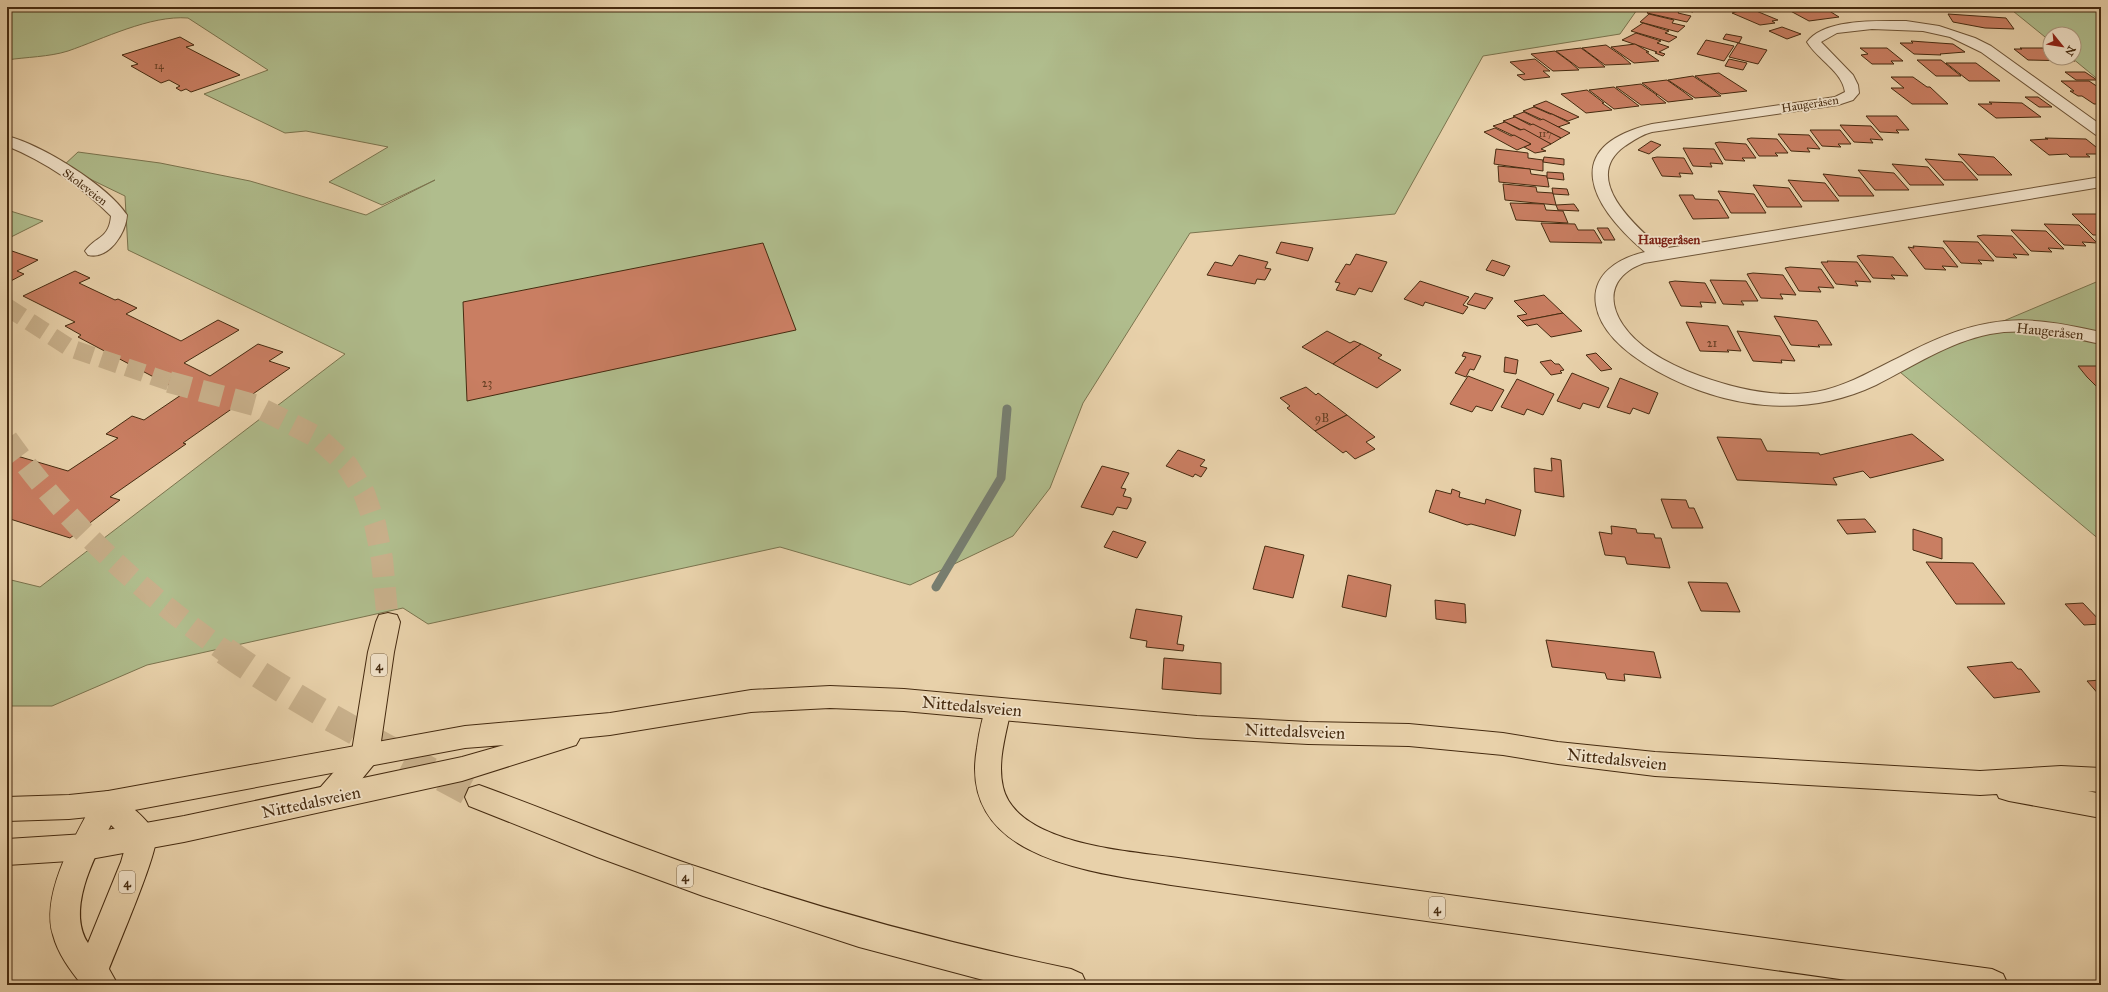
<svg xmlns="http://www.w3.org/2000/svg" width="2108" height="992" font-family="'IM FELL Great Primer',serif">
<rect width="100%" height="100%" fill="#e8d1aa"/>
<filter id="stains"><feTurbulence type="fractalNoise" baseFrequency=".005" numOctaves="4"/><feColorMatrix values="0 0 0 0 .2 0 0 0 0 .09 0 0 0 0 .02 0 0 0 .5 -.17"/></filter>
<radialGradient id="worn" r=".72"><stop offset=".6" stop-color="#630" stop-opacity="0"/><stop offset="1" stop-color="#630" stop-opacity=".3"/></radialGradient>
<g fill="#b0bd8d" stroke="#7b744e">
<path d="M7,7H1639L1620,34L1483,56L1395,214L1190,233L1083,403L1050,488L1013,536L910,585L780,547L428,624L403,608L147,665L52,706H7V579L40,587L345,354L128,250L125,196L63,166L78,152L160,163L250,181L366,215L435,180L382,205L329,182L388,147L306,131L285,133L204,94L268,70L188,18C150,15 103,39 68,51C49,57 26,57 7,60Z"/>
<path d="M2008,7H2101V82L2072,58H2074V34H2050V41Z"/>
<path d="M7,210L43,221L7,239Z"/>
<path d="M2101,280V541L1894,367Z"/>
</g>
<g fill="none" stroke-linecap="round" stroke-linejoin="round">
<path stroke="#777e70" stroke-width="9" d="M936,587L1001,478L1007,409"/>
</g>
<g fill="#c97e62" stroke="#462b10">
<path d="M1652,7L1680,10L1678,13L1691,16L1687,22L1647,13Z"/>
<path d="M1667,7H1695L1693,12Z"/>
<path d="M1783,7H1823L1839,17L1809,21Z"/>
<path d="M1842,7H1883L1889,11H1848Z"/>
<path d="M1983,7H2004L2009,10H1988Z"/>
<path d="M1749,8L1778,20L1772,21L1775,23L1760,25L1732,13Z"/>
<path d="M1649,14L1674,20L1672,23L1685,26L1678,32L1640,22Z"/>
<path d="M1948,14L2006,18L2014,29L1985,28L1953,22Z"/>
<path d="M1643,23L1669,31L1665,33L1677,37L1669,42L1631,31Z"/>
<path d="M1782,27L1801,34L1787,39L1769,31Z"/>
<path d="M1636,33L1661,41L1657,43L1669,47L1659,52L1665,54L1663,56L1655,53L1657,52L1622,40Z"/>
<path d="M1726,34L1742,37L1739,43L1723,39Z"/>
<path d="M180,37L194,45L186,47L240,75L191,92L186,89L181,91L176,88L180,86L169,80L161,83L131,66L138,64L122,55Z"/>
<path d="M1706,40L1734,46L1724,61L1697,54Z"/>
<path d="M1911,41L1953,44L1965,52L1940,54L1941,55L1914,54L1900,43H1913Z"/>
<path d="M1738,43L1767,50L1758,64L1729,57Z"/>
<path d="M1635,44L1649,52H1646L1659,61L1634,63L1611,47Z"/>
<path d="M1606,45L1622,56L1631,64L1605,65L1582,48Z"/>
<path d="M1581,48L1596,59L1605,67L1579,68L1556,51Z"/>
<path d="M1860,48H1887L1903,61H1891L1894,64H1872L1861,55L1868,54Z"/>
<path d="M2020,48H2050V58H2071L2075,61L2028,60L2014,49H2022Z"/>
<path d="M1555,51L1570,62L1579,70L1553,71L1531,54Z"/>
<path d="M1535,59L1550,71H1543L1550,77L1524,80L1517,75L1525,74L1510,62Z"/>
<path d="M1729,59L1747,63L1743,70L1725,66Z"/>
<path d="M1917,60H1941L1961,76H1936Z"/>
<path d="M1946,63H1976L2000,81H1969Z"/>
<path d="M2065,72H2085L2097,80H2076Z"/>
<path d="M1719,73L1747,91L1721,94L1695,76Z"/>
<path d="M1693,76L1711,88L1721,96L1695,98L1668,80Z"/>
<path d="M1891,77H1913L1927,87H1930L1948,104H1912L1891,88H1904Z"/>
<path d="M1667,80L1684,92L1693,99L1668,102L1642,83Z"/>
<path d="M2061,81H2089L2101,89V104H2094L2082,96H2078L2070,91H2074Z"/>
<path d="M1641,84L1657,95H1656L1666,103L1641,105L1616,87Z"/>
<path d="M1614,87L1630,99L1639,106L1614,109L1589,90Z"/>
<path d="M1587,90L1604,103H1602L1612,110L1586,113L1561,94Z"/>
<path d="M2025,97H2038L2052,107H2039Z"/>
<path d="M1546,101L1579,117L1568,121L1533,106Z"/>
<path d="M1989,102L2022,103L2041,117L1996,118L1978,104H1992Z"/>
<path d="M1534,107L1550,114H1552L1570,123L1558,127L1523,111Z"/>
<path d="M1524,112L1540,120L1543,119L1570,133L1561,138L1513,116Z"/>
<path d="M1866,116H1897L1909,130H1896L1899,133L1880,132Z"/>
<path d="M1515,117L1530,125L1533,124L1561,138L1551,144L1503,121Z"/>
<path d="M1505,122L1520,130L1524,129L1551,144L1541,149L1546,151L1535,153L1524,147L1531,144L1493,126Z"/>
<path d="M1840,125L1871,126L1883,140L1870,139L1873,143L1854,142Z"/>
<path d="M1495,128L1511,136L1514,135L1531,144L1517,150L1484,132Z"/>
<path d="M1810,130H1840L1851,144H1838L1841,147L1822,146Z"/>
<path d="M1778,134L1809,135L1820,149L1807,148L1810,152L1791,151Z"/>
<path d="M1751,138L1777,139L1788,153H1775L1778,156H1759L1747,139Z"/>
<path d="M2045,138L2086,139L2101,151V154H2086L2090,157H2070L2067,154L2049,155L2030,140L2048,139Z"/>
<path d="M1651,141L1661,145L1649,154L1638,150Z"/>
<path d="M1719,142L1746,144L1756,158H1742L1745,161L1725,160L1715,143Z"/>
<path d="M1683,148L1714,149L1723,164L1710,163L1712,167L1693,166Z"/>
<path d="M1496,149L1528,153V158L1543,160V171L1494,164Z"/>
<path d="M1958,154L1994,157L2012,175H1978Z"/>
<path d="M1544,157L1564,159V165L1543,162Z"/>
<path d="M1657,157L1684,158L1693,174L1679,173L1681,177L1662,176L1652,158Z"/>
<path d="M1925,159L1962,162L1978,180H1944Z"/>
<path d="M1892,164L1928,167L1944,185H1910Z"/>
<path d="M1498,166L1530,169L1531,174L1547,176L1549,187L1499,182Z"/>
<path d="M1858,170L1894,173L1909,190H1875Z"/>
<path d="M1547,172L1563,173L1564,180L1547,178Z"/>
<path d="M1823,174L1860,178L1874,196H1839Z"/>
<path d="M1788,180L1825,183L1839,201H1803Z"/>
<path d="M1503,184L1536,187L1537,192L1553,193L1556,205L1505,200Z"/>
<path d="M1753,185L1789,188L1802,207H1767Z"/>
<path d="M1552,188L1567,189L1569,195L1553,194Z"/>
<path d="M1718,191L1754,194L1766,213H1731Z"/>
<path d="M1679,195H1693L1695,199L1718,200L1729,218L1693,219Z"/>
<path d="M1510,203L1544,204L1546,210L1563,211L1568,223L1516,220Z"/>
<path d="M1574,204L1579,211L1558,210L1556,205Z"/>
<path d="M2072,214H2101V235H2093Z"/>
<path d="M1541,223L1575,224L1578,230H1594L1602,243L1550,242Z"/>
<path d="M2044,224L2079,225L2097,243L2082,242L2086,246L2064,245Z"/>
<path d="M1597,228H1608L1615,240H1604Z"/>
<path d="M2011,230L2046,231L2064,249L2048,248L2052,252L2031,251Z"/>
<path d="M1983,235L2012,236L2029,255L2013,254L2017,258L1996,257L1977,236Z"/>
<path d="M1943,241L1978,242L1994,261L1978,260L1982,264L1961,263Z"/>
<path d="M1281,242L1313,248L1308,261L1276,253Z"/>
<path d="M763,243L796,330L467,401L463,302Z"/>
<path d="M1913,246L1943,248L1958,267L1942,266L1946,270L1925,269L1908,247L1914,248Z"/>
<path d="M12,251L38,260L17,271L24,274L7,283V253Z"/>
<path d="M1356,254L1387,262L1372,292L1359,288L1355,295L1336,290L1340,283L1335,282L1346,264L1350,265Z"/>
<path d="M1239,255L1268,262L1265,268L1271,269L1265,280L1257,279L1255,284L1207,275L1215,262L1232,266Z"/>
<path d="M1862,255L1893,257L1908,276L1891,275L1895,279L1873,278L1857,256Z"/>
<path d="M1492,260L1510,266L1504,276L1486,270Z"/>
<path d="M1827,261L1857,262L1871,282L1855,281L1858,286L1836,284L1821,262H1828Z"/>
<path d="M1790,267L1821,269L1834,288L1818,287L1821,292L1799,291L1785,268Z"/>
<path d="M75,271L90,278L79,283L115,300L118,299L137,308L126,314L181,341L218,320L239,330L184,363L210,376L258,344L283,352L269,361L290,368L183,443L186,444L110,497L120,500L70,538L7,518V453L68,471L118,438L106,434L132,416L144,420L184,393L78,337L81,335L65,326L75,322L23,296Z"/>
<path d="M1753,273L1783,275L1796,295L1780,294L1783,299L1761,298L1747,274Z"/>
<path d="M1710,280L1746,281L1758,301H1741L1744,305L1723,304Z"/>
<path d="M1420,281L1469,297L1463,305L1468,307L1463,314L1425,302L1423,306L1404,299Z"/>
<path d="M1675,281L1705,283L1716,303L1700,302L1702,307L1681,306L1669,282Z"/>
<path d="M1475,293L1493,298L1485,309L1467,304Z"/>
<path d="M1544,295L1563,313L1522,321L1517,316L1527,314L1514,301Z"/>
<path d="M1563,313L1582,331L1551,337L1537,324L1527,326L1522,321Z"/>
<path d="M1774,316L1817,321L1832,345H1818L1820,347L1791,345Z"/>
<path d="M1686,322L1728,326L1741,351L1727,350L1729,352L1700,351Z"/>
<path d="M1327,331L1350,343L1354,341L1361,344L1333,364L1302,347Z"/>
<path d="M1737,331L1780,336L1795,361L1781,360L1782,363L1753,361Z"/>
<path d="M1361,344L1382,355L1378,358L1401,370L1377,388L1333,364Z"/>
<path d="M1464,352L1481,356L1474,370L1470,369L1466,377L1455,373L1466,357L1462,356Z"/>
<path d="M1596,353L1612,369L1601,371L1586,355Z"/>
<path d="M1505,357L1518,360L1516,374L1504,372Z"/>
<path d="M1551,360L1555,364H1559L1564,370L1560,371L1562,373L1551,375L1540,362Z"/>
<path d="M2078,366H2101V391L2087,377Z"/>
<path d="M1572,373L1609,388L1599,408L1583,403L1580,409L1557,401Z"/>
<path d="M1468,376L1504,390L1492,411L1476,406L1472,412L1450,404Z"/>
<path d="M1620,378L1658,393L1649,414L1633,408L1630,414L1607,407Z"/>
<path d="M1517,379L1554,394L1543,415L1527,409L1524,415L1501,407Z"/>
<path d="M1306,387L1316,395L1318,393L1347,415L1315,431L1287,408L1290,406L1280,398Z"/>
<path d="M1347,415L1375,437L1366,442L1375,449L1355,459L1346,451L1343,453L1315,431Z"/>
<path d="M1912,434L1944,460L1870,478L1863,471L1833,478L1837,485L1737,480L1717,437L1761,439L1767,451L1819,453L1820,455Z"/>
<path d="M1178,450L1205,460L1200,466L1207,468L1201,477L1195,474L1193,477L1166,466Z"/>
<path d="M1551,458L1561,460L1564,497L1535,492L1534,468L1552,471Z"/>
<path d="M1102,466L1129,473L1121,488L1126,489L1123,496L1131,498V501L1127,509L1117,507L1113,515L1081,507Z"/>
<path d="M1452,489L1460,492L1459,497L1485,504L1486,499L1521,510L1515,536L1471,524L1467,525L1429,512L1436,490L1451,494Z"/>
<path d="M1661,499L1686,500L1689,508H1694L1703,528H1672Z"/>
<path d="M1865,519L1876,532L1847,534L1837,520Z"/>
<path d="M1611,526L1636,529L1637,533L1654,534L1655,538H1661L1670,568L1627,564L1625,557L1605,555L1599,532L1612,534Z"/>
<path d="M1913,529L1942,538V559L1913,550Z"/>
<path d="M1113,531L1146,542L1137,558L1104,547Z"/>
<path d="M1265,546L1304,555L1293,598L1253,589Z"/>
<path d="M1926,562L1973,563L2005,604H1956Z"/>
<path d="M1348,575L1391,585L1386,617L1342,607Z"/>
<path d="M1688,582L1727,583L1740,612L1701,611Z"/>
<path d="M1435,600L1465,604L1466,623L1436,619Z"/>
<path d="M2083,603L2101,622V624L2084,625L2065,604Z"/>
<path d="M1136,609L1182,616L1177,644L1184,645L1183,651L1146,647L1147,641L1130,638Z"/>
<path d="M1546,640L1654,652L1661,678L1624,674L1625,681L1607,679L1605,673L1552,667Z"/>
<path d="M1164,658L1221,663V694L1162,689Z"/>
<path d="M2012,662L2018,669H2021L2040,692L1994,698L1967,667Z"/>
<path d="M2101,680V697L2087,681Z"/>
</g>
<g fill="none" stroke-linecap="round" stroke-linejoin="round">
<path stroke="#c8b08b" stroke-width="18" stroke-dasharray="18 9" stroke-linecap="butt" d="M7,307L70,348L173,383"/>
<g stroke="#c8b08b" stroke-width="22" stroke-dasharray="22 11" stroke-linecap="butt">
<path d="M169,382L254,405L317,437L347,465L364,493L375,524L382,559L388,622"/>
<path d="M7,439C69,526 139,590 226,652"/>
</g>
<path stroke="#c8b08b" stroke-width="28" stroke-dasharray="28 14" stroke-linecap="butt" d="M225,651C305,708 393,751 479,797"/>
<g stroke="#6e5436" stroke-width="2">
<g id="minor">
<path d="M1906,21L1939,26L1975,38L1991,46L2101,125V136L2096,135L1981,52L1950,37L1923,31L1872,29L1837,33L1821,42L1853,75L1858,85L1859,93L1853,100L1838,105L1652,132C1641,135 1634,140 1625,146C1580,178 1635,226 1662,249L2101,177V187L1644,263C1613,274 1605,298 1623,325C1640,350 1673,366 1700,376C1739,390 1784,400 1825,390C1852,383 1875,369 1900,357C1928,342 1959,328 1990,323C2027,316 2065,324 2101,332V344C2065,336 2027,327 1990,334C1949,342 1912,367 1876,385C1804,419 1726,409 1657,371C1632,357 1601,335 1596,305C1591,274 1619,258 1645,252C1591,206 1558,147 1652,124L1835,97L1845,92C1842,71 1818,60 1807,42C1824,18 1880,21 1906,21Z"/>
<path d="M7,136C42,145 107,185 127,215C126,233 109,260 88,255L85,251C96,236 109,239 111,216C81,186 46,162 7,146Z"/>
</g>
</g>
<g stroke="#462b10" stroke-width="2">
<path id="major" d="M830,686L904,689L1197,716L1308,722L1409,724L1503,733L1558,742L1655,752L1980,771L2061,766L2101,768V792L2088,791L2101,794V818L2009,801L1999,798L1997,794L1980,795L1655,776L1558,764L1503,755L1409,746L1308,744L1197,738L904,711L830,708L751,712L610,735L580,738L576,745L462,781L184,842L85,860L7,865V839L85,834L184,816L462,757L504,745L465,748L108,815L69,819L7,821V797L69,795L108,791L465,726L610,713L751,690Z"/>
</g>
<g stroke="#462b10" stroke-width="2">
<g id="highway">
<path d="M388,613L397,615L400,622L394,652L379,755L375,763L339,807L329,810L319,807L315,798L319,789L352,751L368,652L376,622L379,615Z"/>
<path d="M998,698L1007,701L1011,709C1006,734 997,762 1003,787C1016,843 1125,851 1171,857L1992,969L2003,974L2008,985H1882L1171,885C1093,872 957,860 977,748C979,733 982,716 989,701Z"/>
<path d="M479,785C554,812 628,844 704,869C824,910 947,943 1071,969L1082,974L1087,985H1002L859,947L703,896L597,857L469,806L465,797L469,788Z"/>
<path d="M108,791C120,795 153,823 156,836C159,851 117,948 109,969L118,985H82C70,970 58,954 53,935C40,892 78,831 98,794ZM111,825L127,841L121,862L88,943C66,909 95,856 111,825Z"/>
</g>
</g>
<use href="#minor" fill="#f0e1c8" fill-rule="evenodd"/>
<use href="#major" fill="#e8d1aa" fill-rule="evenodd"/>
<use href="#highway" fill="#e8d1aa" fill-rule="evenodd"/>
</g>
<g text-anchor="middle" stroke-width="3.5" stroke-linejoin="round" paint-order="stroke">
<g font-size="10" fill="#674024">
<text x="159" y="69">14</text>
<text x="1545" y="137">117</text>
</g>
<g font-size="12" fill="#462b10" stroke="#f0e1c8">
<text transform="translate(1810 104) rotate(-9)" y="4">Haugeråsen</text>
<text transform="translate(85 187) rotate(37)" y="4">Skoleveien</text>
</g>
<g font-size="12" fill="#674024">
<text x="1712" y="347">21</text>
<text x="487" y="387">23</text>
<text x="1322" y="422">9B</text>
</g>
<g font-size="13" font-weight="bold" fill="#7a1f14" stroke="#f0e1c8">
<text x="1669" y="244">Haugeråsen</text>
</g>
<g fill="#f0e1c8" stroke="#796247" stroke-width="1">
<rect x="371" y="654" width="16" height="22" rx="3"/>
<rect x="677" y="865" width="16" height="22" rx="3"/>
<rect x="119" y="871" width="16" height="22" rx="3"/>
<rect x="1429" y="897" width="16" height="22" rx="3"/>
</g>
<g font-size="13" font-weight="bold" fill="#462b10">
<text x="379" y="670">4</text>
<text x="685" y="881">4</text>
<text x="127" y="887">4</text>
<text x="1437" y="913">4</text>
</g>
<g font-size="14" fill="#462b10" stroke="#f0e1c8">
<text transform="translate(2050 331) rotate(6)" y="5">Haugeråsen</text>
</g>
<g font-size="17" fill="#462b10" stroke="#f0e1c8">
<text transform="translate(972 706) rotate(5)" y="6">Nittedalsveien</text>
<text transform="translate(1295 731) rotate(2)" y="6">Nittedalsveien</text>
<text transform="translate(1617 759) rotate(6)" y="6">Nittedalsveien</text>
<text transform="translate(311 802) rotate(-12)" y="6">Nittedalsveien</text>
</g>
</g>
<rect width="2108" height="992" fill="none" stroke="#e8d1aa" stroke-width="24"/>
<rect x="8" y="8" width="2092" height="976" fill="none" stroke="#462b10" stroke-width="2"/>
<rect x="12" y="12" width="2084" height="968" fill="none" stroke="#462b10"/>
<g transform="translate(2062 46) rotate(120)"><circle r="19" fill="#f0e1c8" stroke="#ac987e"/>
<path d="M0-3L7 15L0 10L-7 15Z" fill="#8f2418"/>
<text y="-6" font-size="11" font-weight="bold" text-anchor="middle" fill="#462b10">N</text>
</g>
<rect width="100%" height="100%" filter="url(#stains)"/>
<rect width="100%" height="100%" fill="url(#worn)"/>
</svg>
